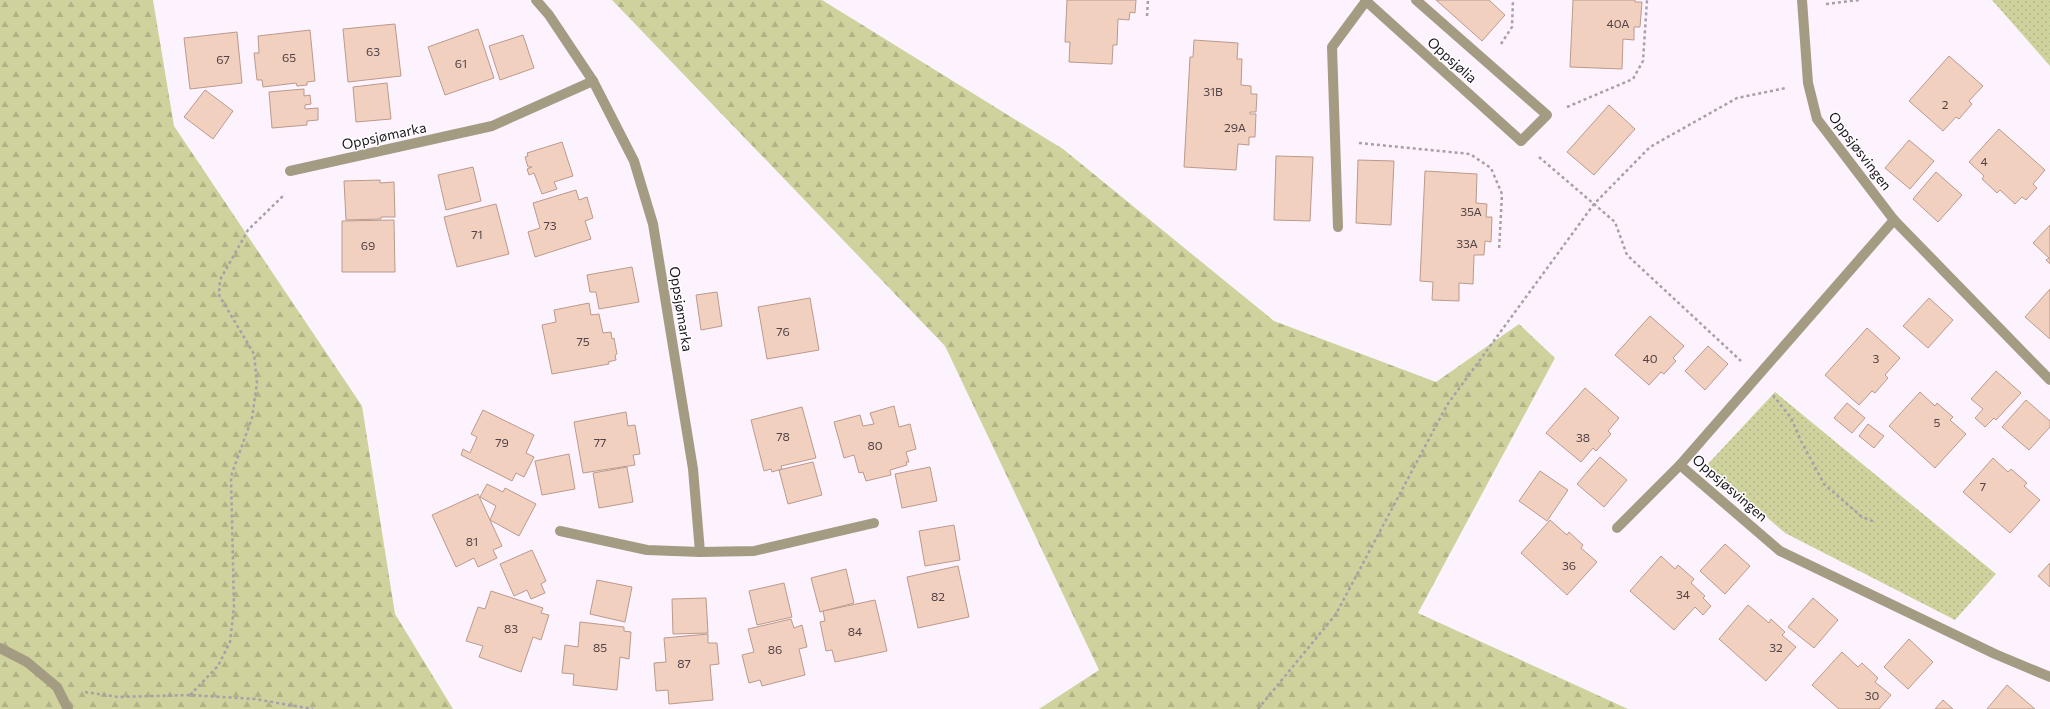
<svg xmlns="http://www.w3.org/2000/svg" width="2050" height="709" font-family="Commissioner,sans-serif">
<defs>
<pattern id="forest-firs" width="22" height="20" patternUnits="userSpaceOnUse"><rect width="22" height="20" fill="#cfd29d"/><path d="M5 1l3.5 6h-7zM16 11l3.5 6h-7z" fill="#b1b387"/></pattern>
<pattern id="park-dots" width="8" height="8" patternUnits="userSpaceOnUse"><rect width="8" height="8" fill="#cfd29d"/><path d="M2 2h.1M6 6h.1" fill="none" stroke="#b1b387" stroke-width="1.8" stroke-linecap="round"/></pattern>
</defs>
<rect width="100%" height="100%" fill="#fdf3fe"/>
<g fill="url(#forest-firs)">
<path d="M0,0H153L174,126L362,406L395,614L453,709H0Z"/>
<path d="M612,0H822L1063,149L1274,321L1436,382L1519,324L1555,358L1418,613L1628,709H1039L1099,670L945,346Z"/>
</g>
<g fill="url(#park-dots)">
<path d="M1992,0H2050V66Z"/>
<path d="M1775,392L1996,574L1955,620L1785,533L1707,465Z"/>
</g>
<g fill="#f2d0c0" stroke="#bb9a8b">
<path d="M1067,0H1136L1135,13L1130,12L1129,20L1118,19L1117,45H1113L1112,64L1069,62L1070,42H1065Z"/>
<path d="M1436,0H1489L1505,15L1482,41Z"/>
<path d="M1573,0H1635V2H1642L1640,27H1634V40L1623,39L1622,69L1570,67Z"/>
<path d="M395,24L401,76L348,82L343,29Z"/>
<path d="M478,29L494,78L445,95L428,47Z"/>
<path d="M310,30L315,81L307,82V85L297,86L296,83L263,87L262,80H257L254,53H259L258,36Z"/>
<path d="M237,32L242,83L190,89L184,38Z"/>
<path d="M523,35L534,68L500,80L489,46Z"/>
<path d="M1194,40L1238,43L1237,59H1242L1241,85L1251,86V94H1257L1256,112H1250V114H1256L1255,137H1249V145L1238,144L1236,170L1184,167L1190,57H1193Z"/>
<path d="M1949,56L1983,86L1969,101L1972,104L1959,119L1956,117L1943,131L1909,101Z"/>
<path d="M387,83L391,119L356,122L353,87Z"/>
<path d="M304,89V96L310,95L311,104L305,105V109L318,108V120L307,121V125L272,128L269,92Z"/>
<path d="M205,90L233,111L213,139L184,117Z"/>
<path d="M1609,105L1635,129L1594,175L1567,152Z"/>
<path d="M1999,129L2045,170L2033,184L2037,188L2026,200L2022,197L2015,204L2000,190L1997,193L1982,179L1984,176L1969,162Z"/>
<path d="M1909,140L1934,161L1910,189L1885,168Z"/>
<path d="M562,142L573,176L554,182L557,189L542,194L534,173L529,175L527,169L532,167H528L525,157L528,156L527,153Z"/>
<path d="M1276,156L1313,157L1310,221L1274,220Z"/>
<path d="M1358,160L1394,161L1391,225L1356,223Z"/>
<path d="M473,167L481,201L446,210L438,175Z"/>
<path d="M1425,171L1477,174L1476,203L1487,204L1486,217H1492L1491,242L1485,241L1484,255H1474L1473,284L1459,283V301L1432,300L1433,282L1420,281Z"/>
<path d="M1936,172L1962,195L1938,222L1913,199Z"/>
<path d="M380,180V183L394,182L395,217H381V219L346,220L344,181Z"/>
<path d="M576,190L579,200L587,197L593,218L585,221L591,239L535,257L528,232L540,228L533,203Z"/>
<path d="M496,204L509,254L457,267L444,217Z"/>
<path d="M394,220L395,272H342V221Z"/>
<path d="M2050,225V264L2046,260L2049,258L2033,243Z"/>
<path d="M632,267L639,302L599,309L596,292H590L587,275Z"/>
<path d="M2050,289V339L2025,317Z"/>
<path d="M717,292L722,326L701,330L696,295Z"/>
<path d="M810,298L819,350L767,359L758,307Z"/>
<path d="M1929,298L1953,320L1928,348L1903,326Z"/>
<path d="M589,303L591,315L599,314L603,333L611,332L612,339L614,338L617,354L615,355L616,360L608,362L609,364L552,374L542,325L556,322L554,310Z"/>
<path d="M1650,316L1684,346L1673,358L1676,361L1664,374L1661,372L1649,385L1615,355Z"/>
<path d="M1867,328L1900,358L1885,375L1888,378L1875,393L1872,391L1859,405L1825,375Z"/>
<path d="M1708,346L1728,364L1705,390L1685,371Z"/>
<path d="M1996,371L2021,393L1996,420L1994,418L1985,427L1975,418L1983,409L1971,399Z"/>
<path d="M1585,388L1619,418L1608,431L1611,434L1596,451L1593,448L1581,462L1546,433Z"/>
<path d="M1920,392L1935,406L1937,403L1953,417L1950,420L1966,434L1935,468L1889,426Z"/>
<path d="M2026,400L2050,421V427L2029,450L2002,427Z"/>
<path d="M1847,403L1865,418L1852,433L1834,418Z"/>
<path d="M894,406L899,427L910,424L916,449L906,452L909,462H906L907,465L890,470L891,475L866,481L863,472L859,473L854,455L844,458L834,422L860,415L863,426L874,424L870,413Z"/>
<path d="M802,407L816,458L781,466L782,469L772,472L771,469L764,471L751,420Z"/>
<path d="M483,410L534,435L526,453L534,457L524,477L516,473L512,481L461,455L463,449L470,453L477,437L471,434Z"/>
<path d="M626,412L628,426L635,425L640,454L633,455L635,465L583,473L574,422Z"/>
<path d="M1868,424L1884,436L1874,448L1859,436Z"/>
<path d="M569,454L575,489L542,495L535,461Z"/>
<path d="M1600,457L1627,480L1604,507L1577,484Z"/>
<path d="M1993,458L2008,472L2011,469L2027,483L2024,486L2040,500L2010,533L1963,492Z"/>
<path d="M813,462L822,495L788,504L779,470Z"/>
<path d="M627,467L633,502L599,508L593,473Z"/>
<path d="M930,467L937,501L902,508L895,474Z"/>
<path d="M1540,471L1568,490L1547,521L1519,501Z"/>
<path d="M487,484L503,492L505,488L536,504L519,536L490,520L496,506L480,497Z"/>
<path d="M478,494L502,546L493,550L497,558L478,567L474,558L456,567L432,515Z"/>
<path d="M1550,520L1567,535L1569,532L1583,545L1581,548L1597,562L1567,595L1521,553Z"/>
<path d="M954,525L960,560L925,566L919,531Z"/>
<path d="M1725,544L1750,566L1725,594L1700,571Z"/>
<path d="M532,550L546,581L541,584L545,593L531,599L527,590L514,596L500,564Z"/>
<path d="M1661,556L1675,569L1678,565L1694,579L1691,583L1705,596L1703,598L1711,606L1703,615L1695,607L1674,630L1630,591Z"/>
<path d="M2050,563V587L2038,576Z"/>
<path d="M958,566L969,617L918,628L907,577Z"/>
<path d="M846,569L854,603L820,612L811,578Z"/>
<path d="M597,580L632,587L625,622L590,614Z"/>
<path d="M784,583L792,617L757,625L749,591Z"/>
<path d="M491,591L543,608L541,613L549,615L541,640L533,637L521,672L479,657L483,646L466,641L478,607L485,609Z"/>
<path d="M706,598L708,633L673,634L672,599Z"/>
<path d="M1813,598L1838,620L1814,648L1788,627Z"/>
<path d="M875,600L887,651L835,662L832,650L826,651L820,622L825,621L823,611Z"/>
<path d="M1748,605L1769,623L1771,619L1785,632L1782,635L1796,647L1766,681L1719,639Z"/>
<path d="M791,619L794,628L802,625L807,647L799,649L805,675L762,686L760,680L749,683L742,655L754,652L748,629Z"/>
<path d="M580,622L624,627V631L631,632L629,659L620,657L617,690L573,685L574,674L562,673L565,645L578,647Z"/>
<path d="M708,634V643H717L719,664L710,665L713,700L669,704L668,690L656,691L654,663L666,662L664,638Z"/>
<path d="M1909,639L1933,662L1908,689L1884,667Z"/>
<path d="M1842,652L1858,667L1862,663L1878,678L1875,682L1891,695L1879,709H1839L1812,685Z"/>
<path d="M2007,685L2035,709H1987Z"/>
<path d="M1943,700L1953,709H1935Z"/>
</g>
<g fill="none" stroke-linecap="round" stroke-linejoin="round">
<g stroke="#a89fa9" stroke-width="2.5" stroke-dasharray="3 3" stroke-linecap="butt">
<path d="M1826,4L1859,0"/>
<path d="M1147,16L1148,0"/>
<path d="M1501,44L1512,27L1513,0"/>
<path d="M1567,107L1633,79L1643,61L1647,0"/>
<path d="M1359,143L1470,154L1491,168L1502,194L1499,251"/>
<path d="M1539,157L1615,222L1627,255L1741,361"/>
<path d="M1773,395L1791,418L1801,441L1824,484L1862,517L1875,522"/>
<path d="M85,692L118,697L190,695L255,699L313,709"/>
<path d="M190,695L218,666L230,642L234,607L231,476L252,418L257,383L254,354L219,295L220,280L248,230L285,194"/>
<path d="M1258,709L1336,614L1447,405L1594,204L1650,147L1737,98L1786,88"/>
</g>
<g stroke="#a49c82" stroke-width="10">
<path d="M1416,0L1547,115L1521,141"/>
<path d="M290,171L492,126L593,81"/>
<path d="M1338,227L1332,47L1366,1"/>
<path d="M1617,528L1680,465"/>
<path d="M560,531L647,550L700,552L754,551L874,523"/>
<path d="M0,648L27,662L57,687L68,709"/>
</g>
<g stroke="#a49c82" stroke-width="10">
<path d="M536,0L549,15L593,81L634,161L653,224L693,469L700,552"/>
<path d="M1365,0L1521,141"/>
<path d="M1802,0L1808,83L1817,119L1894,220L2050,380"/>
<path d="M1894,220L1680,465L1780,551L1995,654L2050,677"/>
</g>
</g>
<g text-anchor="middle" stroke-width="3" stroke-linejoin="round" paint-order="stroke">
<g font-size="12" fill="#524346">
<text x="1618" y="28">40A</text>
<text x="373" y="56">63</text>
<text x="289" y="62">65</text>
<text x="223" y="64">67</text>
<text x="461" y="68">61</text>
<text x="1213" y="96">31B</text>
<text x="1945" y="109">2</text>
<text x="1235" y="132">29A</text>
<text x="1984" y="166">4</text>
<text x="1471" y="216">35A</text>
<text x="550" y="230">73</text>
<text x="477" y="239">71</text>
<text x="1467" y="248">33A</text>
<text x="368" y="250">69</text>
<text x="783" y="336">76</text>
<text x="583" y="346">75</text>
<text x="1650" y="363">40</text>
<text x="1876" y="363">3</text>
<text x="1937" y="427">5</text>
<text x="783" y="441">78</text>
<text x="1583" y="442">38</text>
<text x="502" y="447">79</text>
<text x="600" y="447">77</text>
<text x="875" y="450">80</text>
<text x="1983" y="491">7</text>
<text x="472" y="546">81</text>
<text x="1569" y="570">36</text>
<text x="1683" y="599">34</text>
<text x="938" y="601">82</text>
<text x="511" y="633">83</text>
<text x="855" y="636">84</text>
<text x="600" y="652">85</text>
<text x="1776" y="652">32</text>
<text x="775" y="654">86</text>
<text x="684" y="668">87</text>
<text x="1872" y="700">30</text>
</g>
<g font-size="14" fill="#1c141d" stroke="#fff">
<text transform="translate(1452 60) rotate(42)" y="5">Oppsjølia</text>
<text transform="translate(384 136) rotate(-12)" y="5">Oppsjømarka</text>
<text transform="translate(1860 151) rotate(53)" y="5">Oppsjøsvingen</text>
<text transform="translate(681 309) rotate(81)" y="5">Oppsjømarka</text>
<text transform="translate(1730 488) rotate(41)" y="5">Oppsjøsvingen</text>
</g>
</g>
</svg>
